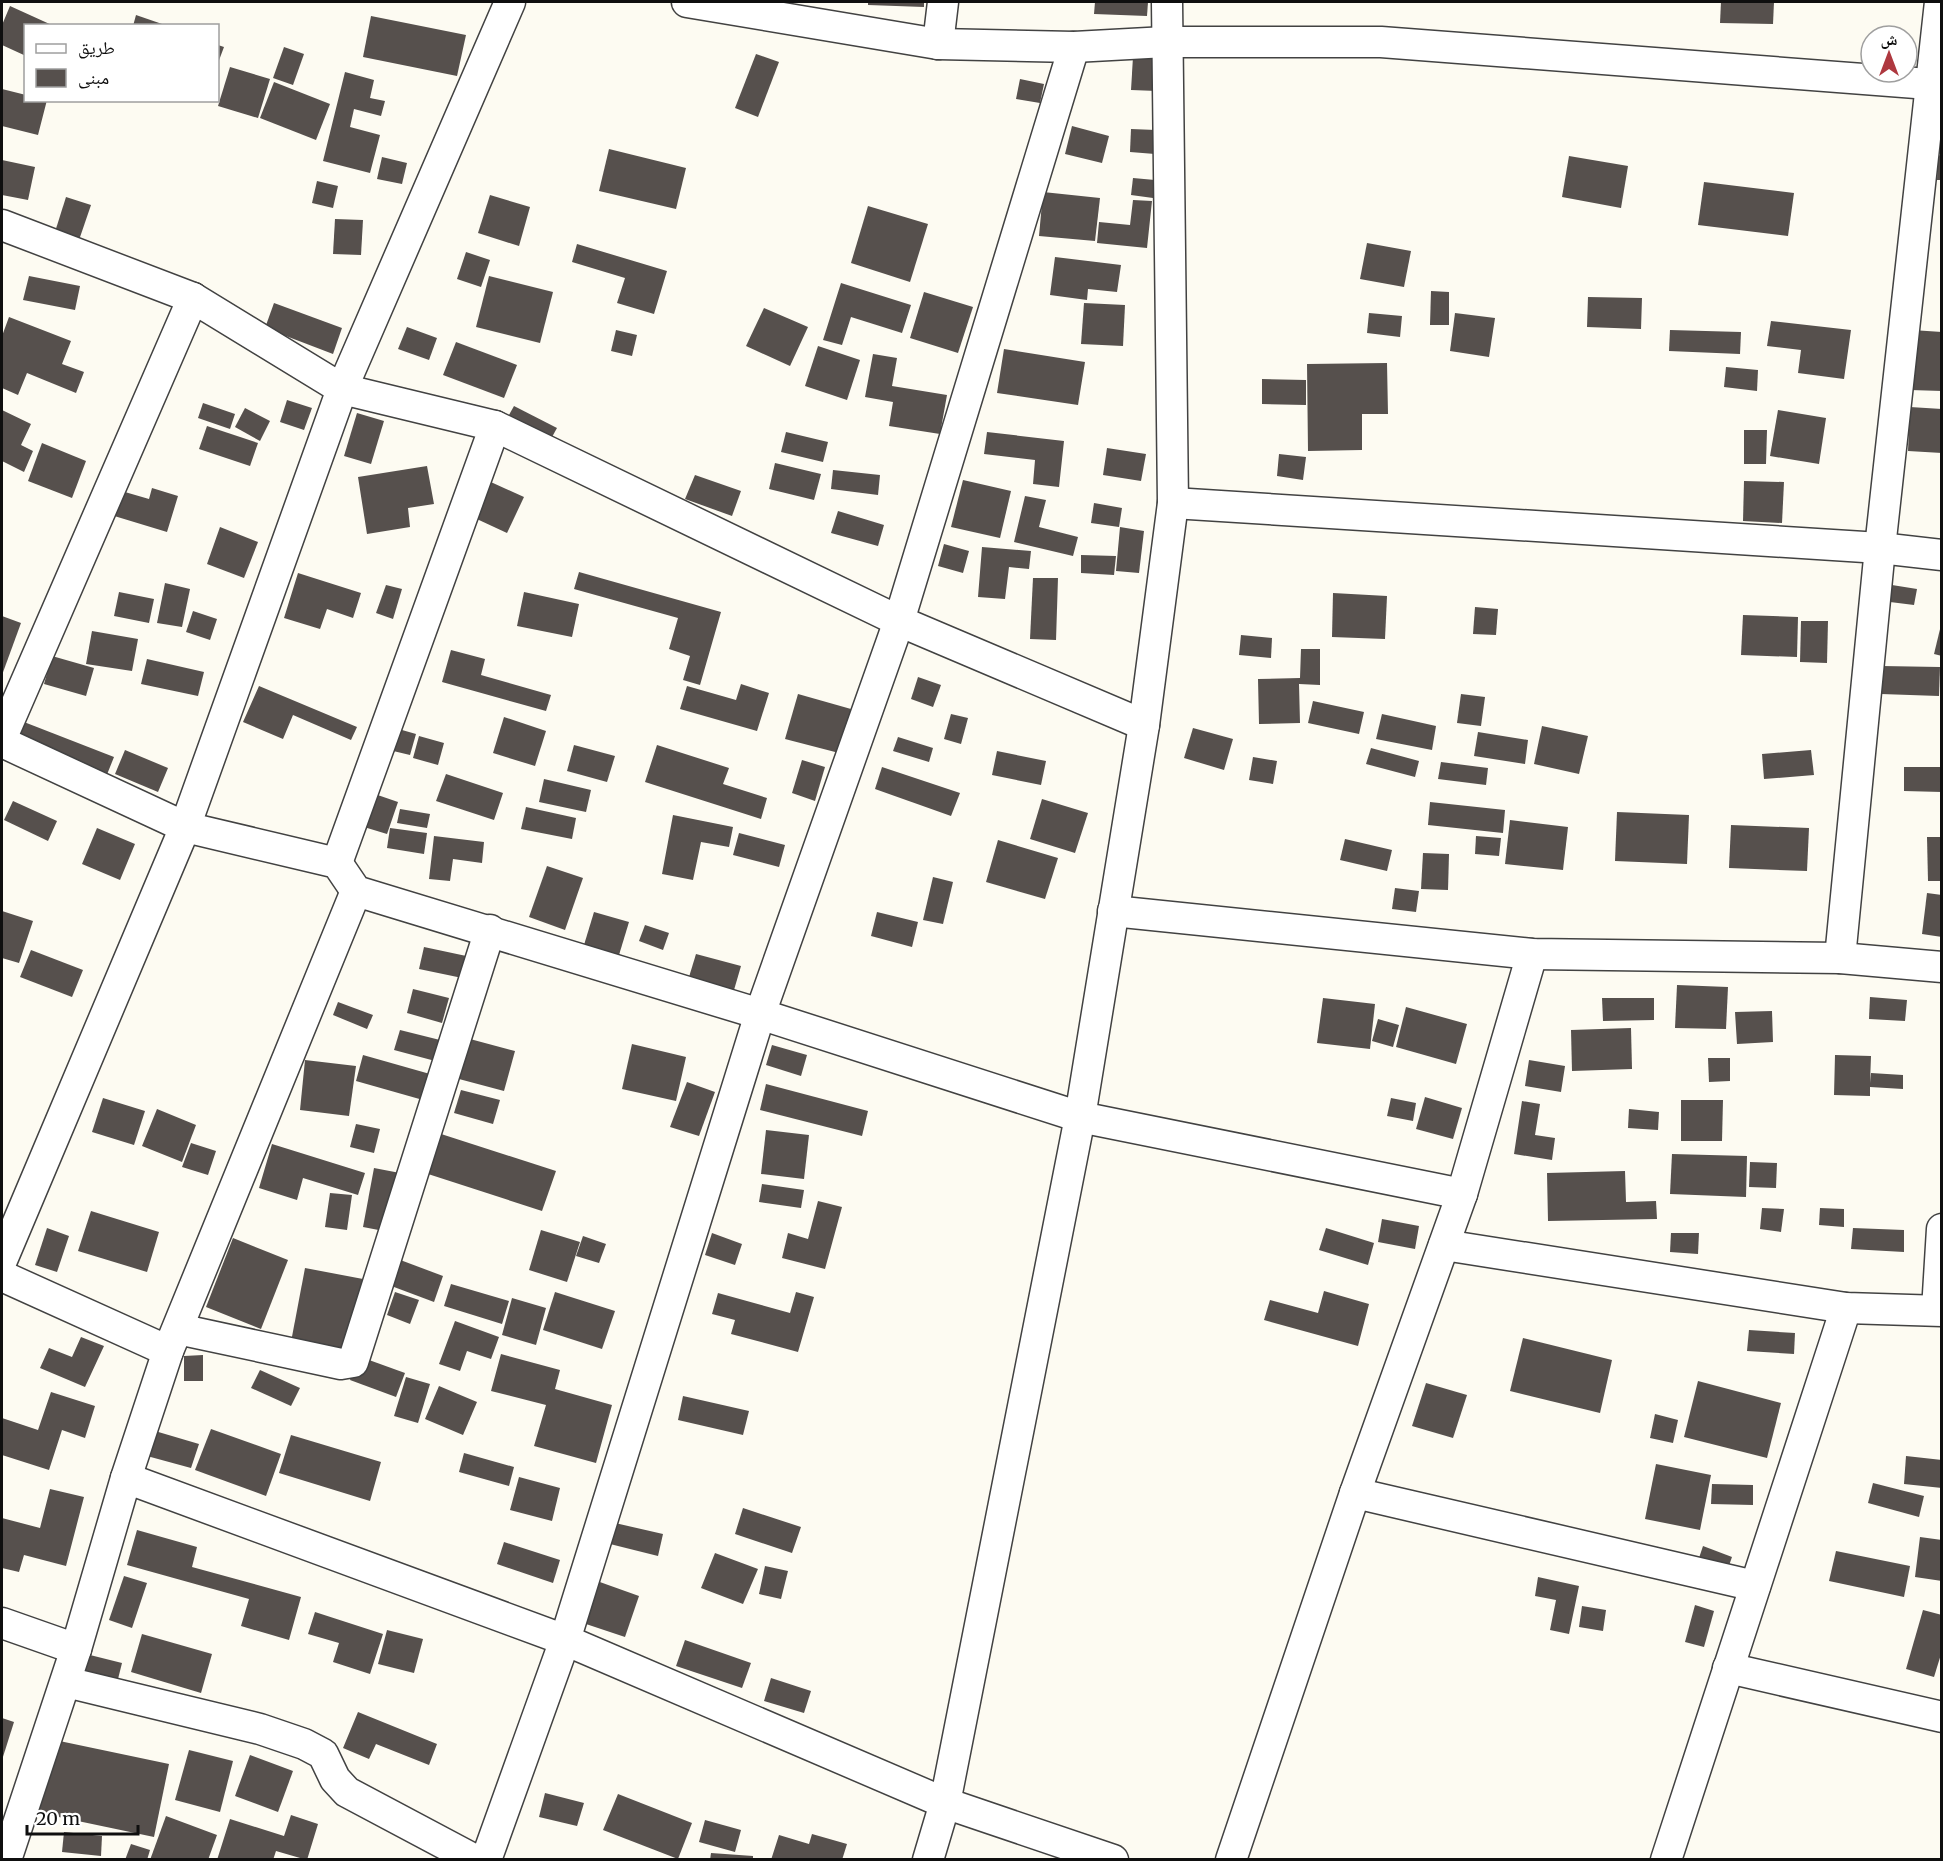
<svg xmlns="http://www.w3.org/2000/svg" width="1943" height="1861" font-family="Merriweather,'Noto Naskh Arabic',serif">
<rect width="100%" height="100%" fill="#fdfbf2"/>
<g fill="#56504d">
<path d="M868,2H924V7L868,5Z"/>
<path d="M1095,2H1148L1147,16L1094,14Z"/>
<path d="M1721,2H1774L1773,24L1720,23Z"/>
<path d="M10,6L54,26H26V56L2,45V25Z"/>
<path d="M136,15L165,25V26H133Z"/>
<path d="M371,16L466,35L457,76L363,57Z"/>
<path d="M218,45L224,47L218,63Z"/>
<path d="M284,47L304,54L293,85L273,78Z"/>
<path d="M756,54L779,62L758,117L735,108Z"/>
<path d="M1133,57L1159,58L1157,91L1131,90Z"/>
<path d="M230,67L270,79L258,118L218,106Z"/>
<path d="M345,72L374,80L370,98L385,101L381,116L354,109L350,127L380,135L370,173L323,161Z"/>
<path d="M1020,79L1044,84L1040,103L1016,99Z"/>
<path d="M274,82L330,104L316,140L260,118Z"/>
<path d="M2,89L26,95V100H47L38,135L2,126Z"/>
<path d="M1072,126L1109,136L1102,163L1065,154Z"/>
<path d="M1131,129L1156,130L1155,154L1130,152Z"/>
<path d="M609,149L686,168L676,209L599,191Z"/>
<path d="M1938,155L1942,156V180H1937Z"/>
<path d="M1569,156L1628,166L1621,208L1562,197Z"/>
<path d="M382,157L407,163L402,184L377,179Z"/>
<path d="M2,160L35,167L28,200L2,195Z"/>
<path d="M1133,178L1155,180L1153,198L1131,195Z"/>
<path d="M317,181L338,186L333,208L312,203Z"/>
<path d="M1704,182L1794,193L1788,236L1698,225Z"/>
<path d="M1043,192L1100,198L1095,241L1039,236Z"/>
<path d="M490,195L530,207L519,246L478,233Z"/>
<path d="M66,197L91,205L78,243L54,235Z"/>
<path d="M1133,200L1152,201L1147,248L1097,243L1099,222L1130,225Z"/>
<path d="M868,206L928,224L910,282L851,263Z"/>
<path d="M335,219L363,220L361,255L333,254Z"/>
<path d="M1367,243L1411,251L1404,287L1360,279Z"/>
<path d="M577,244L667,271L654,314L617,303L625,278L572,262Z"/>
<path d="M466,252L490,260L481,287L457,279Z"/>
<path d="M1055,257L1121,265L1117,292L1088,289L1087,300L1050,295Z"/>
<path d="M29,276L80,286L75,310L23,300Z"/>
<path d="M489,276L553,292L540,343L476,327Z"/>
<path d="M841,283L911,305L902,333L851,317L842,345L823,340Z"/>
<path d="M1431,291L1449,292V325H1430Z"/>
<path d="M924,292L973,307L958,353L910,338Z"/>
<path d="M1588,297L1642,298L1641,329L1587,327Z"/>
<path d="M274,303L342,328L333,354L265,328Z"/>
<path d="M1084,303L1125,305L1123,346L1081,344Z"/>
<path d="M764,308L808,327L790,366L746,346Z"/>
<path d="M1369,313L1402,316L1400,337L1367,333Z"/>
<path d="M1455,313L1495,318L1489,357L1450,351Z"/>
<path d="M9,317L71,341L62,364L84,372L76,393L27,373L18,395L2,388V336Z"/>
<path d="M1771,321L1851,330L1844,379L1798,373L1801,350L1767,346Z"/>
<path d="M407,327L437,338L429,360L398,349Z"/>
<path d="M616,330L637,335L632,356L611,351Z"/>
<path d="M1670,330L1741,332L1740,354L1669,351Z"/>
<path d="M1912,330L1942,332V391L1910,390Z"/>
<path d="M456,342L517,365L504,398L443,375Z"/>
<path d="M818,346L860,360L847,400L805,386Z"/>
<path d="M1004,349L1085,362L1078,405L997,393Z"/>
<path d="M873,354L897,358L892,386L947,395L940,434L889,426L893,402L865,397Z"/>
<path d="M1387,363L1388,414H1362V450L1308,451L1307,364Z"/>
<path d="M1726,367L1758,370L1757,391L1724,387Z"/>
<path d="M1262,379L1306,380V405L1262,404Z"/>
<path d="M287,400L312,408L304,430L280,422Z"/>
<path d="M203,403L235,414L230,429L198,418Z"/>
<path d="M514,406L557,428L547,446L504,424Z"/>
<path d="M1910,407L1942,409V453L1908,451Z"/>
<path d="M245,408L270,421L260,441L235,427Z"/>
<path d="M2,410L31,424L21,445L33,451L24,472L2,461Z"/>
<path d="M1778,410L1826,418L1819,464L1770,456Z"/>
<path d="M357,413L384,421L371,464L344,456Z"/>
<path d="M207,426L258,443L250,466L199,449Z"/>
<path d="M1744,430H1767L1766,464H1744Z"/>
<path d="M786,432L828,442L823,462L781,452Z"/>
<path d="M987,432L1064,441L1059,487L1033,484L1035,460L984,454Z"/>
<path d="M42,443L86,461L72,498L28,481Z"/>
<path d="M1107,448L1146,454L1141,481L1103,475Z"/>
<path d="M1279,454L1306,457L1303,480L1277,476Z"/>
<path d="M775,463L821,474L814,500L769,489Z"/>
<path d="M427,466L434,504L408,508L410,527L367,534L358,477Z"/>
<path d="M833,470L880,475L878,495L831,489Z"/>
<path d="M695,475L741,491L732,516L685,499Z"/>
<path d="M482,478L524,497L507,533L466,514Z"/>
<path d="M963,480L1011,491L1000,538L951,527Z"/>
<path d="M1744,481L1784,482L1782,523L1743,521Z"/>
<path d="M152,488L178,496L167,532L111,515L118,490L149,499Z"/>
<path d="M1025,496L1046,500L1039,527L1078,537L1073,556L1014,542Z"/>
<path d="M1094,503L1122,508L1119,527L1091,523Z"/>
<path d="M838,511L884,525L878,546L831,533Z"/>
<path d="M220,527L258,542L244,578L207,564Z"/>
<path d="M1120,527L1144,531L1139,573L1116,571Z"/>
<path d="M944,544L969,551L963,573L938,566Z"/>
<path d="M982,547L1031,551L1029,569L1009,567L1005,599L978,597Z"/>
<path d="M1081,555L1116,556L1114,575L1081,573Z"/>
<path d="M579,572L721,612L700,685L683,680L690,656L669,649L678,618L574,589Z"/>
<path d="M298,573L361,593L353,618L327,609L320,629L284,618Z"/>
<path d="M1033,578H1058L1056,640L1030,639Z"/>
<path d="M165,583L190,589L182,627L157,623Z"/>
<path d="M386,585L402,589L393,619L376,613Z"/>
<path d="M1892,585L1917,589L1914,605L1890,602Z"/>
<path d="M119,592L154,599L149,623L114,616Z"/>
<path d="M524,592L579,604L572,637L517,626Z"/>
<path d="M1333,593L1387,596L1385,639L1332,637Z"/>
<path d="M1475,607L1498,609L1496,635L1473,634Z"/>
<path d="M193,611L217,619L210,640L186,632Z"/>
<path d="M1743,615L1798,617L1797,657L1741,655Z"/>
<path d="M2,616L21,623L2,675Z"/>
<path d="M1801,621H1828L1827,663L1800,662Z"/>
<path d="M1941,625H1942V656L1934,654Z"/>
<path d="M92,631L138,639L132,671L86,664Z"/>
<path d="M1241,635L1272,638L1271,658L1239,655Z"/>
<path d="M1301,649H1320V685L1299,684L1300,723L1259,724L1258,679L1300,678Z"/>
<path d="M451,650L485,659L481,675L551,695L546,711L442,682Z"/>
<path d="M52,656L94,668L86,696L44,684Z"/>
<path d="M147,659L204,672L198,696L141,684Z"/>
<path d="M1882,666L1940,667L1939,696L1881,694Z"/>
<path d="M918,677L941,685L933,707L911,699Z"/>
<path d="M741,684L769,693L757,731L680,709L687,686L736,700Z"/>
<path d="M259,686L357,727L351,740L293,715L283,739L243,722Z"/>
<path d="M798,694L851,709L839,753L785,739Z"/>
<path d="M1461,694L1485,697L1481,726L1457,723Z"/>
<path d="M1313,701L1364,712L1359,734L1308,723Z"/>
<path d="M951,714L968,718L961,744L944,739Z"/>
<path d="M1382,714L1436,726L1432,750L1376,739Z"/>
<path d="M504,717L546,731L535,766L493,753Z"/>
<path d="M24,722L114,757L106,777L16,742Z"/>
<path d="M1542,726L1588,736L1579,774L1534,764Z"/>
<path d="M395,728L416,734L410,755L389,750Z"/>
<path d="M1193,728L1233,739L1224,770L1184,758Z"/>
<path d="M1478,732L1528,740L1525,764L1474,756Z"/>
<path d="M419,736L444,743L438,765L413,758Z"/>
<path d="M898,737L933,748L929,762L893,751Z"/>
<path d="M574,745L615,756L607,782L567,771Z"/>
<path d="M657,745L729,768L723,784L767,798L761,819L645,782Z"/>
<path d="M1371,748L1419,761L1415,777L1366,764Z"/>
<path d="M125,750L168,768L158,792L115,774Z"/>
<path d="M1811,750L1814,775L1764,779L1762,754Z"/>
<path d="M997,751L1046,761L1041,785L992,775Z"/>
<path d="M1253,757L1277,761L1273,784L1249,780Z"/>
<path d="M802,760L825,767L815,801L792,793Z"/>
<path d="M1441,762L1488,768L1486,785L1438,779Z"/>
<path d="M882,767L960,793L951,816L875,789Z"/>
<path d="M1904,767H1942V792L1904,791Z"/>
<path d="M446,774L503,793L494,820L436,801Z"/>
<path d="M544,779L591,790L586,812L539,802Z"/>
<path d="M366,791L398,802L387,834L354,824Z"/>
<path d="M1042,799L1088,813L1075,853L1030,839Z"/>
<path d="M13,801L57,821L48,841L4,820Z"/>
<path d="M1430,802L1505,810L1503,833L1428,825Z"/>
<path d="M526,807L576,818L572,839L521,829Z"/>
<path d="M400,809L430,814L427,828L397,823Z"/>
<path d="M1617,812L1689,815L1687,864L1615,861Z"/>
<path d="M673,815L733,827L729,847L701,842L693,880L662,874Z"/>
<path d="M1510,820L1568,827L1563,870L1505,864Z"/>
<path d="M1731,825L1809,828L1807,871L1729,868Z"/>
<path d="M97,828L135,844L120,880L82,864Z"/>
<path d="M390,828L427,833L424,854L387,848Z"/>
<path d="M739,833L785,845L779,867L733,855Z"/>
<path d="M434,836L484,842L482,863L453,859L450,881L429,879Z"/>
<path d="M1476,836L1501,838L1499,856L1475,854Z"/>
<path d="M1927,837H1942V881H1928Z"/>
<path d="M1345,839L1392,850L1387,871L1340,860Z"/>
<path d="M998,840L1058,858L1045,899L986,882Z"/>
<path d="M1423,853L1449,854L1448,890L1421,889Z"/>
<path d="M547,866L583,878L565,930L529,917Z"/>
<path d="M933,877L953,882L943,924L923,920Z"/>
<path d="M1395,888L1419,891L1416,912L1392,909Z"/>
<path d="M1927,893L1942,895V937L1922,934Z"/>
<path d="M2,911L33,921L19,963L2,958Z"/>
<path d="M594,912L629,922L619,955L584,945Z"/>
<path d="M877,912L918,922L912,947L871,936Z"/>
<path d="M645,925L669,933L663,950L639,941Z"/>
<path d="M424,947L471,957L467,979L419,969Z"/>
<path d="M31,950L83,970L72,997L20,977Z"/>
<path d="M696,954L741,966L734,990L689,977Z"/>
<path d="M1677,985L1728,987L1726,1029L1675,1028Z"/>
<path d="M413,989L449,998L442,1023L407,1013Z"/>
<path d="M1870,997L1907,1000L1905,1021L1869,1019Z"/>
<path d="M1323,998L1375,1004L1370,1049L1317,1043Z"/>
<path d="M1602,998H1654V1020L1603,1021Z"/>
<path d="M338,1002L373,1015L367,1029L333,1015Z"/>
<path d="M1406,1007L1467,1024L1456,1064L1396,1047Z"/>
<path d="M1772,1011L1773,1042L1737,1044L1735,1012Z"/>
<path d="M1378,1019L1399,1025L1393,1047L1372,1041Z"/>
<path d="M1631,1028L1632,1069L1572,1071L1571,1030Z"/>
<path d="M400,1030L444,1041L439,1062L394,1050Z"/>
<path d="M470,1039L515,1051L504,1091L459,1079Z"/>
<path d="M632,1044L686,1057L676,1101L622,1089Z"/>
<path d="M772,1045L807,1055L801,1076L766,1065Z"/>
<path d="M363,1055L430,1074L423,1100L356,1081Z"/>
<path d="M1835,1055L1871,1056L1870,1083L1871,1073L1903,1075V1089L1870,1087V1096L1834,1095Z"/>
<path d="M1708,1058H1730V1081L1709,1082Z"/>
<path d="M305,1060L356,1066L349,1116L300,1110Z"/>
<path d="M1529,1060L1565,1066L1561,1092L1525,1086Z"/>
<path d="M687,1082L715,1092L699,1136L670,1127Z"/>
<path d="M766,1084L868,1111L862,1136L760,1110Z"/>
<path d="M461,1090L500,1100L493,1124L454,1113Z"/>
<path d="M1425,1097L1462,1108L1453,1139L1416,1129Z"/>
<path d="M103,1098L145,1111L134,1145L92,1132Z"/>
<path d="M1391,1098L1416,1103L1413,1121L1387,1116Z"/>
<path d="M1681,1100H1723L1722,1141H1681Z"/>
<path d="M1522,1101L1540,1104L1535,1135L1555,1138L1552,1160L1514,1154Z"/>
<path d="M157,1109L196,1125L182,1162L142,1146Z"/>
<path d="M1629,1109L1659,1112L1658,1130L1628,1128Z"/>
<path d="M356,1124L380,1129L374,1153L350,1147Z"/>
<path d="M766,1130L809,1135L804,1179L761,1174Z"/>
<path d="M438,1133L556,1171L542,1211L425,1173Z"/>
<path d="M191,1143L216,1151L208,1175L182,1167Z"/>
<path d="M272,1144L365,1173L358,1195L303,1178L297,1200L259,1188Z"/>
<path d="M1672,1154L1747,1156L1746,1197L1670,1194Z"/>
<path d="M1750,1162L1777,1163L1776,1188L1749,1187Z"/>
<path d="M374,1168L400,1173L389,1232L363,1227Z"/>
<path d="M1625,1171L1626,1202L1656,1201L1657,1219L1548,1221L1547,1173Z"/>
<path d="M762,1184L804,1190L801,1208L759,1202Z"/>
<path d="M330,1193L352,1195L347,1230L325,1227Z"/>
<path d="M818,1201L842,1207L825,1269L782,1258L788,1233L808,1239Z"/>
<path d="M1762,1208L1784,1209L1781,1232L1760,1229Z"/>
<path d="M1820,1208L1844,1209V1227L1819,1225Z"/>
<path d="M91,1211L159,1232L147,1272L78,1251Z"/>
<path d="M1382,1219L1419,1226L1415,1249L1378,1242Z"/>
<path d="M47,1228L69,1236L57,1272L35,1265Z"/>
<path d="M1326,1228L1374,1243L1368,1265L1319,1250Z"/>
<path d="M1853,1228L1904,1230V1252L1851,1249Z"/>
<path d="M541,1230L580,1242L567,1282L529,1270Z"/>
<path d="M712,1233L742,1244L735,1265L705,1255Z"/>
<path d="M1671,1233H1699L1698,1254L1670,1252Z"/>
<path d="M583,1236L606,1244L599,1263L576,1256Z"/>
<path d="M233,1238L288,1260L261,1329L206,1307Z"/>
<path d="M395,1258L443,1276L434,1302L386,1284Z"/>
<path d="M305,1268L363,1279L349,1353L291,1342Z"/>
<path d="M451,1284L509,1301L502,1324L444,1306Z"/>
<path d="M1324,1291L1369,1304L1358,1346L1264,1320L1270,1300L1318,1313Z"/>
<path d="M395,1292L419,1300L410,1324L387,1315Z"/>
<path d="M555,1292L615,1311L602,1349L543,1330Z"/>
<path d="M796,1292L814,1297L798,1352L731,1334L735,1320L712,1314L718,1293L790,1313Z"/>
<path d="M512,1298L546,1308L536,1345L502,1335Z"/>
<path d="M455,1321L499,1337L491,1359L467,1351L460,1371L439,1364Z"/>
<path d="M1749,1330L1795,1333L1794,1354L1747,1351Z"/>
<path d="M81,1337L104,1346L85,1387L40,1368L49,1348L72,1357Z"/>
<path d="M1523,1338L1612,1360L1600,1413L1510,1391Z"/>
<path d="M501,1354L560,1370L555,1389L612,1405L596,1463L534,1446L546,1405L491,1391Z"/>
<path d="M203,1355V1381H184V1356Z"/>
<path d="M358,1356L405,1373L396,1397L350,1380Z"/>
<path d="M260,1370L300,1388L291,1406L251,1388Z"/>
<path d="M406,1377L430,1384L418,1423L394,1416Z"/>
<path d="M1698,1381L1781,1403L1767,1458L1684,1437Z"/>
<path d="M1426,1383L1467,1395L1453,1438L1412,1426Z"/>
<path d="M439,1386L477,1402L463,1435L425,1419Z"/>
<path d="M51,1392L95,1406L85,1438L62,1430L49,1470L2,1455V1418L38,1430Z"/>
<path d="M683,1396L749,1411L743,1435L678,1420Z"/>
<path d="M1655,1414L1678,1420L1673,1443L1650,1438Z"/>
<path d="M211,1429L281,1454L266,1496L195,1470Z"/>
<path d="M155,1431L199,1444L191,1468L147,1456Z"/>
<path d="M291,1435L381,1462L370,1501L279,1473Z"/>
<path d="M464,1453L514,1467L509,1486L459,1472Z"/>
<path d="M1906,1456L1942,1460V1488L1904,1484Z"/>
<path d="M1656,1464L1711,1475L1700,1530L1645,1519Z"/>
<path d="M519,1477L560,1488L552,1521L510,1510Z"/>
<path d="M1873,1483L1924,1496L1919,1517L1868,1503Z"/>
<path d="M1712,1484L1753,1485V1505L1711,1504Z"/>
<path d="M50,1489L84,1497L66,1566L24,1555L19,1572L2,1568V1518L40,1528Z"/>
<path d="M743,1508L801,1527L792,1553L735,1534Z"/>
<path d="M615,1523L663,1534L658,1556L610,1544Z"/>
<path d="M137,1530L197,1547L192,1567L301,1597L289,1640L241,1626L249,1599L127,1565Z"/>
<path d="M1920,1537L1942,1540V1581L1915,1577Z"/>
<path d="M504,1542L560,1560L553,1583L497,1564Z"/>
<path d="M1703,1546L1732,1557L1725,1577L1696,1567Z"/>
<path d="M1836,1551L1910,1566L1904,1597L1829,1581Z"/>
<path d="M715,1553L758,1569L743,1604L701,1588Z"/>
<path d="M765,1566L788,1571L781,1599L759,1594Z"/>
<path d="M124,1576L147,1583L132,1628L109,1620Z"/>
<path d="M1538,1577L1579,1586L1569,1634L1550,1630L1556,1600L1535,1596Z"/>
<path d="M597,1581L639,1596L625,1637L583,1623Z"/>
<path d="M1695,1605L1714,1611L1704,1647L1685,1642Z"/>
<path d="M1582,1606L1606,1610L1603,1631L1579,1627Z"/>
<path d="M1923,1610L1942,1615V1651L1934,1677L1906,1669Z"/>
<path d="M315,1612L383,1634L370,1674L333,1662L339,1643L308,1634Z"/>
<path d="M387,1630L423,1639L414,1673L378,1664Z"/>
<path d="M142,1634L212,1654L201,1693L131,1672Z"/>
<path d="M685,1640L751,1663L742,1688L676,1666Z"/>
<path d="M82,1653L122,1663L117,1683L77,1673Z"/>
<path d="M771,1678L811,1691L804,1713L764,1701Z"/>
<path d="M358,1712L437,1744L429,1765L376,1744L369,1759L343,1748Z"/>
<path d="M2,1718L14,1722L2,1760Z"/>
<path d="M50,1739L169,1764L154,1837L35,1812Z"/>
<path d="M189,1750L233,1761L220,1812L175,1800Z"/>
<path d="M250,1755L293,1771L278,1812L235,1796Z"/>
<path d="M545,1793L584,1803L577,1826L539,1817Z"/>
<path d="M618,1794L692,1823L678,1859L603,1830Z"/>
<path d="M291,1815L318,1824L307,1860L276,1851L273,1860H217L230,1819L284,1836Z"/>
<path d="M166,1816L217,1835L208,1860H150Z"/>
<path d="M705,1820L741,1830L735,1852L699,1842Z"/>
<path d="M64,1832L102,1836L101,1856L62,1852Z"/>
<path d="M812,1834L847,1844L842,1860H771L779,1835L809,1844Z"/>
<path d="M131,1844L150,1850L147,1860H125Z"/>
<path d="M711,1853L753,1856V1860H710Z"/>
</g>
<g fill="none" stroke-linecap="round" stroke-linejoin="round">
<g stroke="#424242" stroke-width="33">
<g id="street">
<path d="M687,2L938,44L1074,47L1166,42H1381L1942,85"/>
<path d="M938,44L943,2"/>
<path d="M2,225L193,298L342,389L495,426L899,621L1144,725"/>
<path d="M1173,503L1880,548L1942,555"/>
<path d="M2,737L193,298"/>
<path d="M2,742L185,827L337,863L356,891L760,1014L1080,1117L1462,1194"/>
<path d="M337,863L495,426"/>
<path d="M1113,911L1532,954L1840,958L1942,967"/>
<path d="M1840,958L1880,548L1940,2"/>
<path d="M1444,1245L1846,1308L1942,1311"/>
<path d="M2,1260L185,827L342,389L510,2"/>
<path d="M2,1276L168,1351"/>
<path d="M1937,1310L1942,1229"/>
<path d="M178,1329L341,1364L353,1362L490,930"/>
<path d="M126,1478L565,1640L945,1803L1113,1860"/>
<path d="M1355,1493L1755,1586"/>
<path d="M2,1623L76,1649"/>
<path d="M1728,1668L1942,1717"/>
<path d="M66,1682L260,1729L304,1744L323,1754L335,1779L347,1792L475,1860"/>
<path d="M6,1860L76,1649L126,1478L168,1351L356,891"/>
<path d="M486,1860L565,1640L760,1014L899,621L1074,47"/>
<path d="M928,1860L945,1803L1080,1117L1144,725L1173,503L1167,2"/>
<path d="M1231,1860L1355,1493L1462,1194L1532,954"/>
<path d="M1666,1860L1846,1308"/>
</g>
</g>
<use href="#street" stroke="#fff" stroke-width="30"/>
</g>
<rect width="1943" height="1861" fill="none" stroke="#0f0f0f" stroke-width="6"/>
<rect x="24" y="24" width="195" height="78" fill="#ffffff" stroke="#9f9f9f" stroke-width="1.5"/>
<rect x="36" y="44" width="30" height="9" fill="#ffffff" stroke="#9f9f9f" stroke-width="1.5"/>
<text x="78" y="54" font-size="18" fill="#0f0f0f">طريق</text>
<rect x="36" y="69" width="30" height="18" fill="#56504d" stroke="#9f9f9f" stroke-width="1.5"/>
<text x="78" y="84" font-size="18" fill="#0f0f0f">مبنى</text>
<g transform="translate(1889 54)"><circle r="28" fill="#ffffff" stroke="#9f9f9f" stroke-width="1.5"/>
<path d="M0-4.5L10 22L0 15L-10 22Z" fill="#ae383f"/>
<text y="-9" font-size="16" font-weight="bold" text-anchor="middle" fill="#0f0f0f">ش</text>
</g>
<path d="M27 1825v9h111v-9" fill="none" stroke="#0f0f0f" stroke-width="3"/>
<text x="36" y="1825" font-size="18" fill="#0f0f0f" stroke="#ffffff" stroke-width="4.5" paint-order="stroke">20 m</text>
</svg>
